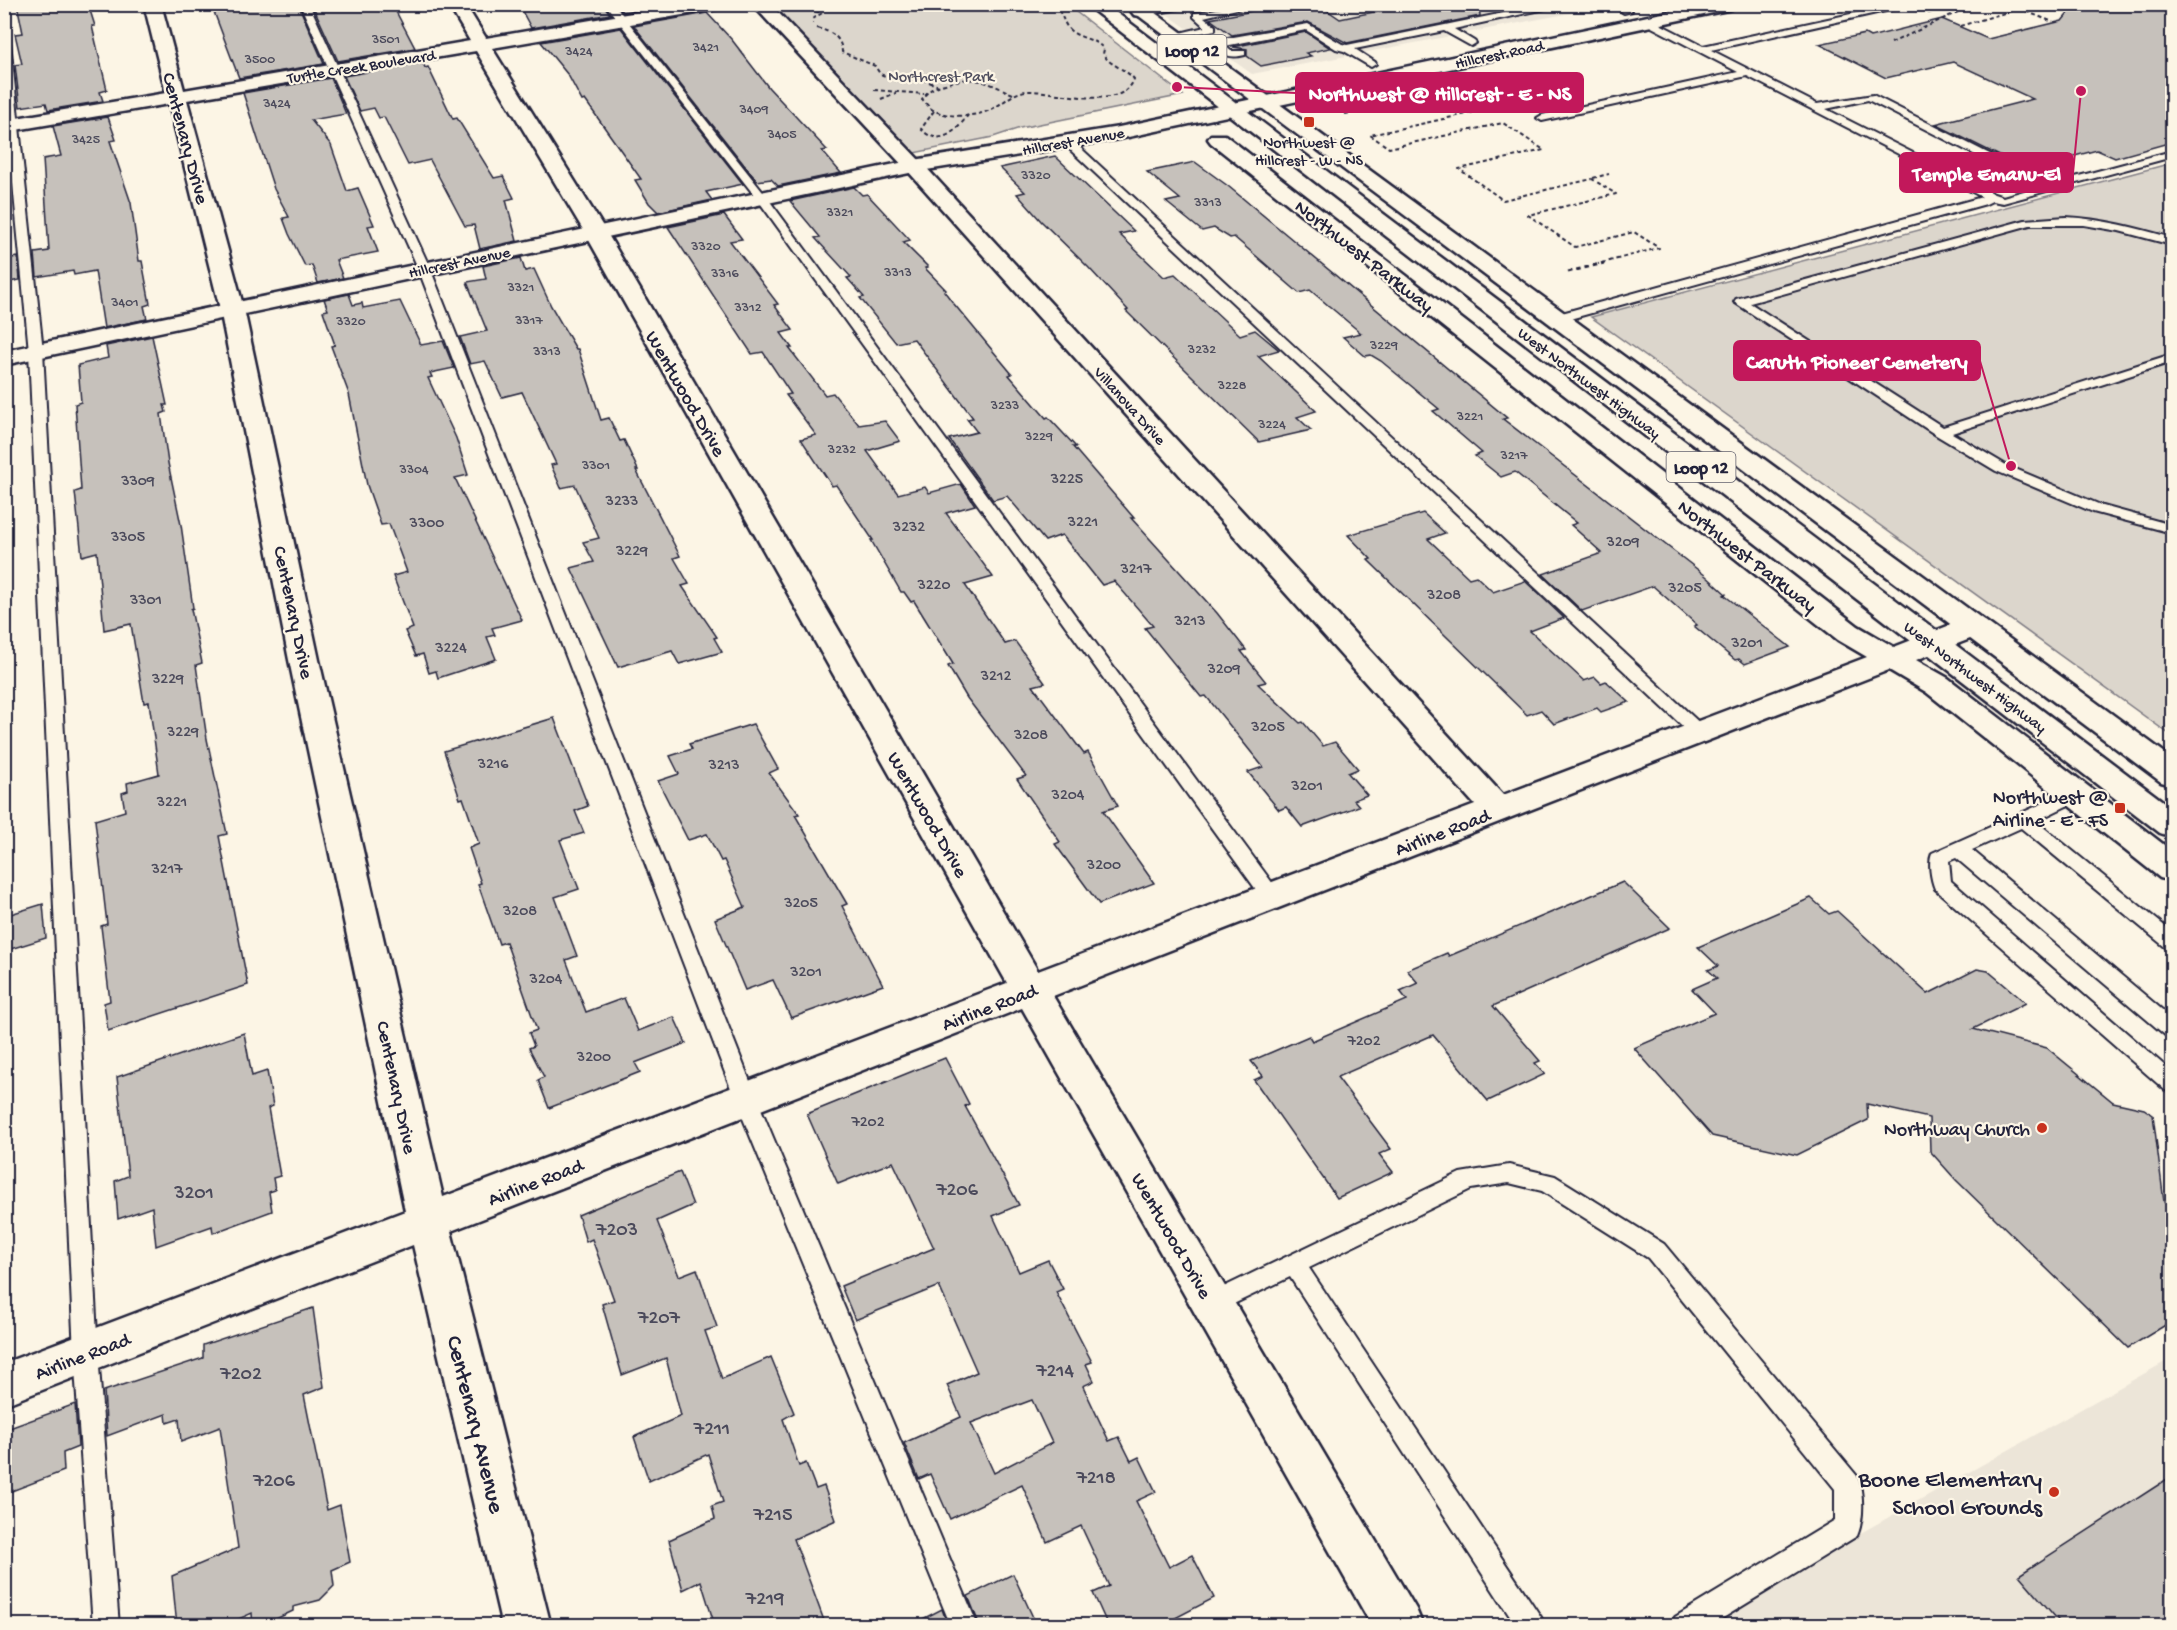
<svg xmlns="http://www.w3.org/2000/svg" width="2177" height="1630" font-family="'Gochi Hand',sans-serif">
<rect width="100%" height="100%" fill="#fcf5e5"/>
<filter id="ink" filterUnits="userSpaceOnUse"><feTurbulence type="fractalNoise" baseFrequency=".0167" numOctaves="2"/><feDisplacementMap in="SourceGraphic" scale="12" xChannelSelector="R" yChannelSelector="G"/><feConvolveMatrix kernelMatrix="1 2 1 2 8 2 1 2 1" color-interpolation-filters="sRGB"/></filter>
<g filter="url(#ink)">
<g fill="#ece5d8">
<path d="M1154,5H1613L1252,74Z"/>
<path d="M2172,1358V1625H1697Z"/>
</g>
<g fill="#dcd6cc" stroke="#7f7c84" stroke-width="1.5">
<path d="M770,5H1067L1183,95L1020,128L993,137L914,153Z"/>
<path d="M2172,163V736L1591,317Z"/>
</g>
<g fill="#c6c1bb" stroke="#22223b" stroke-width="1.5" fill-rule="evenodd">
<path d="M17,4H88L95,26H92L107,90L100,92L103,101L48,110L46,103L20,107L15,65L22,64L15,34L23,33Z"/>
<path d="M211,4H298L324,64L239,78Z"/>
<path d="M312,4H392L415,48L338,61Z"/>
<path d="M550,4H603L610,14L531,28L522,11Z"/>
<path d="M617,4H668L623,12Z"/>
<path d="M1290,4H1318L1340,19L1412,4H1479L1480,16L1347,43L1308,22L1232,35L1210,19Z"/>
<path d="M2129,4H2172V142L2115,158L2097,150L2026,169L1935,124L2033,99L1953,62L1886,78L1819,44L1865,34L1870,37L1942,19L1988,39L2062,21L2071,10L2088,8L2101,11Z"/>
<path d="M707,13L732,40L769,88L827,150L822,151L841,173L778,186L771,179L757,181L634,26Z"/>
<path d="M621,28L743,184L706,192L712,200L658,212L649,203L635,180L641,179L585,100L582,101L568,75L541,42Z"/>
<path d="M1306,32L1330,48L1306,53L1311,56L1261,66L1247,56V49L1233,47Z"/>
<path d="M423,62L425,68L428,67L453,119L457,118L494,178L503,176L514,198L506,200L517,241L480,249L474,225L465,226L430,160L408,165L384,117L379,118L374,108L360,111L344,76Z"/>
<path d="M331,78L346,114L311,120L331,145L347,191L358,188L374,225L368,226L378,252L336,260L343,278L318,283L312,265L305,266L289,234L283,218L289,217L274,189L243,93Z"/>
<path d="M108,117L116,140L110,141L131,203L139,261H142L150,304L144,306L147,319L104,328L95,271L74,275L73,271L37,277L35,253L49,251L43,159L61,156L53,126Z"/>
<path d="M1055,156L1134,231L1119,234L1164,277L1175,274L1240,335L1255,330L1279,350L1258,356L1316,411L1297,417L1311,430L1259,442L1126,311L1128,310L1088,267L1041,221L1017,194L1025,192L1000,168Z"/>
<path d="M1195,162L1228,186L1507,418L1503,419L1706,576L1726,594L1724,595L1790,647L1745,664L1739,659L1735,660L1694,626L1697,625L1653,586L1582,611L1543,574L1602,553L1571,525L1577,523L1515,472L1501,477L1475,456L1482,453L1433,411L1439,409L1381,361L1371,355L1365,356L1343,337L1361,333L1310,290L1299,293L1234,237L1230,238L1214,228L1202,231L1166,202L1180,199L1147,172Z"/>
<path d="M854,187L862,195L867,194L910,240L903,242L928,267L925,268L946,290L944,291L954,304L1012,374L1009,375L1046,418L1048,417L1076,447H1073L1134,518H1131L1217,613L1246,650L1241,651L1266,682L1258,684L1300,723L1303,722L1323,746L1335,742L1358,769L1348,773L1367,795L1354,800L1359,806L1302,827L1286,807L1279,810L1248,772L1263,767L1206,696L1201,697L1145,628L1153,626L1114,581L1102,585L1062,535L1045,541L1007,496L993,500L949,439L977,432L967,419L973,418L914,339L896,343L860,298L864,297L847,278L851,277L815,238L820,237L790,201Z"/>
<path d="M724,215L742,239L730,241L778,304L774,305L793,330L781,333L792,348H789L825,395L833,393L859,425L885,421L900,441L867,451L898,494L925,487L929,493L961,484L975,505L946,513L993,577L965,585L1005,644L1015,641L1045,683L1033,686L1084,754L1088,752L1118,806L1103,811L1154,883L1099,904L1055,844L1060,842L1017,779L1026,776L967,698L948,666L953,664L914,601L911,602L904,592H901L871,540H873L836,485L832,486L801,439L816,435L786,395L791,394L763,352L752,354L668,227Z"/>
<path d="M18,257L20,280L4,283V259Z"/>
<path d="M521,258L525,271L534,269L551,306L576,349H578L601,420L609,418L620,441L624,440L638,470H636L680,556L674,558L689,584L682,586L717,637L714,638L722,652L679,664L672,651L618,667L571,568L594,562L583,542L599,538L575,485L561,488L551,465L556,464L522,392L502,397L485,361L470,364L460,337L487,331L467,282L486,279L483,266Z"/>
<path d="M349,294L353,305L362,303L363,308L400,301L421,345L443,341L454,368L430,373L432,377L428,378L456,438L468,475L455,478L522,620L492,628L495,635L487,637L496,659L438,678L436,671L429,673L423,654L416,656L405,631L413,628L393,576L407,572L389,524L381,525L367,485L349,394L331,346L335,345L323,311L328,310L324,299Z"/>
<path d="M152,336L167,405H164L166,412L161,414L168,463L181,525L193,608L191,609L202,663L196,665L207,739L227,834L219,836L248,985L108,1031L104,1003L110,1001L101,926L107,924L95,820L125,811L122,793L128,791L127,783L159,774L149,702L144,703L131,624L104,630L97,552L82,556L75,492L81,490L75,404L81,402L78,365L108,358L106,346Z"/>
<path d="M1423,513L1445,533L1428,539L1469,578L1476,576L1493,592L1525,581L1564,618L1530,631L1584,681L1595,677L1601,683L1606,681L1629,702L1601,712L1597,708L1554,724L1541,710L1527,715L1368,560L1371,559L1348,535Z"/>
<path d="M554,718L588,806L575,811L584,833L560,840L579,889L555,897L577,956L566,960L586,1012L624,998L638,1031L674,1017L686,1043L635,1063L640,1072L549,1108L538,1080L544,1077L529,1048L534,1046L529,1033L537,1030L506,942L499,944L478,884L481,883L469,848L479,844L463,798L460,799L444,751Z"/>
<path d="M753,724L778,769L769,773L799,814L795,815L847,904L842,906L883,985L791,1018L773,980L745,990L715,919L745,907L724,860L721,861L707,834L688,840L658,781L679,774L670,756L692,749L689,744Z"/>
<path d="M1623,882L1670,928L1493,1006L1540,1061L1535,1063L1545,1074L1488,1101L1433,1035L1337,1077L1391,1149L1379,1154L1393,1172L1337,1198L1254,1080L1263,1076L1251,1061L1309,1036L1312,1041L1407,1000L1400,991L1418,983L1407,970L1447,953L1449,956Z"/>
<path d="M1811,898L1829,914L1837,911L1928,994L1977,969L1988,971L2026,1003L1973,1029L2047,1048L2113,1102L2144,1109L2153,1115L2164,1202L2172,1210V1321L2128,1348L1956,1180L1930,1151L1929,1118L1867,1104L1868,1120L1797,1155L1712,1136L1634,1048L1715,1013L1692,989L1717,978L1708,970L1718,966L1698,947Z"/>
<path d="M43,904L46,938L4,951V916Z"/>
<path d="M244,1033L252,1076L267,1071L273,1106L268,1108L280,1176L273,1178L275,1190L269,1192L272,1211L213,1233L212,1226L156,1246L152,1207L118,1219L115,1181L128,1176L117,1077Z"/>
<path d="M945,1058L969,1104L965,1106L1019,1205L993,1216L1019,1272L1048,1260L1063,1289L1056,1292L1092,1362L1086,1364L1094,1381L1083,1386L1109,1441L1119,1437L1131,1461L1139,1457L1156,1492L1136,1501L1169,1567L1192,1555L1214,1598L1160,1626H1108L1093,1593L1109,1586L1081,1526L1047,1542L1022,1485L950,1519L930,1474L919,1479L904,1443L961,1417L947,1385L977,1372L939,1286L855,1320L841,1286L934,1248L893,1162L838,1184L807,1114ZM1032,1400L1052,1443L994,1473L971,1423Z"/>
<path d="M680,1172L693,1205L657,1221L679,1276L697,1269L717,1327L705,1331L722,1379L771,1357L794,1413L783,1419L799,1466L806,1463L816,1489L824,1486L836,1520L794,1539L826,1626H715L701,1581L683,1590L669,1540L715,1519L712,1506L723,1502L708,1454L649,1481L634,1437L681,1416L666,1358L622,1375L602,1304L614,1300L592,1239L586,1242L578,1215Z"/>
<path d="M313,1308L324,1387L304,1395L327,1510L340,1505L350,1562L332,1570L334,1586L320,1600L293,1607V1611L261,1626H253L252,1613L223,1626H177L172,1576L238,1548L220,1427L181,1442L179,1419L167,1423L166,1414L107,1436L104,1391L203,1358V1345Z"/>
<path d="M75,1404L78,1447L63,1453L64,1471L4,1494V1430Z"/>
<path d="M2172,1476V1626H2063L2019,1575Z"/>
<path d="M1013,1574L1037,1626H980L968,1596Z"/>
<path d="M942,1609L948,1626H909Z"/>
</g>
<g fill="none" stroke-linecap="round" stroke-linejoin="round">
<g stroke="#22223b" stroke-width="4">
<g id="lane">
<path d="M300,4H309L430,268L757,1099L978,1626H951L735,1099L418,268Z"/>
<path d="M605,4H614L766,196L1279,892L1281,897L1279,902L1272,904L1265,902L758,200Z"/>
<path d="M1227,4H1237L1241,8L1204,17L1215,26V30L1172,39L1167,36L1205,27L1194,17V13L1228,7Z"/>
<path d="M1548,4H1568L1454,29L1474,41L1476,43L1471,46L1444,31L1355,49L1375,62L1376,64L1371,67L1344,51L1336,49L1306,30L1225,46L1231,51H1245V55C1237,57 1228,58 1221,52L1197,57L1192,54L1217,47L1215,45L1222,39L1308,24L1342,44L1347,45Z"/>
<path d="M1610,4H1622L1632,11L1624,13Z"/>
<path d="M1897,4H1917L1711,50L1817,104L1873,95L2049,184L2172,151V157L2003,203L1992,201L1986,204L1559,322H1551L1549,319L1551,316L1982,197L1747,76L1542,121L1537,118L1542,115L1738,72L1646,24V20H1652L1703,46ZM1868,100L2038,187L2003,197L1994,194L1826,109Z"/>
<path d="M4,30L9,33L43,351L98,1354L119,1626H93L74,1354L29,351L4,89Z"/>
<path d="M1067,138L1071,139L1705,728L1708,732L1705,736H1693L1063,143L1062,141Z"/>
<path d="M2066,217C2103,219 2137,228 2172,238V245L2119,231L2084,225H2030L1750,303L1943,427L2172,354V362L1952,433L2006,465L2103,506L2172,525V533L2093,512L1996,471L1936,435L1734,302L1736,299L2025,220Z"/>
<path d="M2077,788L2083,790L2086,794L2083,798L2036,821L2172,932V949L2165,947L2021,828L1972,850L2172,1018V1037L2165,1035L1956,858L1949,861L1951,881L2172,1072V1093L2165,1090L1935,889C1931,880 1928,862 1932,853Z"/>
<path d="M1509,1165L1555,1176L1664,1244L1857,1476C1864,1492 1864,1520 1857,1536L1710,1626H1671L1675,1617L1835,1520V1489L1648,1258L1542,1191L1509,1183L1471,1189L1309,1268L1541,1617L1545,1626H1516L1290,1277L1221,1310L1213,1314L1205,1310L1201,1303L1205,1296L1460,1173Z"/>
</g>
</g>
<g stroke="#22223b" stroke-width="5">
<g id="street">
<path d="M144,4H161L184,90L470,41L448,4H465L486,38L684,4H725L717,9L492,48L607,233L1038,971L1475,805L907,170L752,4H770L921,162L1503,795L1867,657L1838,640L1211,143L1208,139L1211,135H1225L1858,626L1894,647L1963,620L1973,618L1983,620L1988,627L1983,634L1916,660L1948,678L2172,851V881L2160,878L1926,692L1889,670L1053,996L1416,1609L1423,1626H1372L1022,1008L451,1231L551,1626H502L413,1245L4,1405V1363L405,1211L289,660L220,309L169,104L4,132V120L166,93ZM476,51L585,233L1007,983L443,1197L319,660L244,309L187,100Z"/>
<path d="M1147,4H1183L1181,8L1140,16L1134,15L1131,11L1134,7Z"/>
</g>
</g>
<g stroke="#22223b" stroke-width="5">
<path id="secondary" d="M1705,4H1740L1732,9L1119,139L914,172L4,365V351L914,160L1119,127Z"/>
</g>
<g stroke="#22223b" stroke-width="5">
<g id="primary">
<path d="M1085,4H1105L2172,808V837L2160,833Z"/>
<path d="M1123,4H1143L2172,758V785L2161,782Z"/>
</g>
</g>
<g stroke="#22223b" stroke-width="2" stroke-dasharray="4 3" stroke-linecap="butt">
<path d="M2007,4L2053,22"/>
<path d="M795,6L822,13L813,19L812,23"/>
<path d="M813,10L822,4"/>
<path d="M1928,13L1969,4"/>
<path d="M1960,26L2035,4"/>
<path d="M817,28C831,32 841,36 842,52L875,66L880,74L888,77L924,80L939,86"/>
<path d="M1891,43L1975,4"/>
<path d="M874,90L924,94"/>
<path d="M1013,94C986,82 974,74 945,84C934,87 929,89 922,99C926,103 930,109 935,111C950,118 975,117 990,110C1003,104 1011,93 1026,91C1052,89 1122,114 1134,79C1125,68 1110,66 1103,54L1104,49C1094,38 1081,39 1071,31C1062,24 1064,12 1052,4"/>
<path d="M881,99L896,93"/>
<path d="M1485,110L1534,99"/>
<path d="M934,111L921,129C939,148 957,131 968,115"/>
<path d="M1345,114L1455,91L1485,110L1370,135L1389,148L1503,123L1544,150L1459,169L1503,200L1592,179L1616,194L1528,215L1575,247L1634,232L1659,248L1598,264"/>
<path d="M1593,178L1609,174"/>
</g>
<path stroke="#22223b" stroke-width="3" stroke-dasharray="4.5 4" stroke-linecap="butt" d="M1568,272L1604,263"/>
<use href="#lane" fill="#fcf5e5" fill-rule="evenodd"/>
<use href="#street" fill="#fcf5e5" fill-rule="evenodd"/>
<use href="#secondary" fill="#fcf5e5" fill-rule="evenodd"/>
<use href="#primary" fill="#fcf5e5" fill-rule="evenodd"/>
</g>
</g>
<g fill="#c8321e" stroke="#fcf5e5" stroke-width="2">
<rect x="1303" y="116" width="12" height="12" rx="3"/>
<rect x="2114" y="802" width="12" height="12" rx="3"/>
<circle cx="2042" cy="1128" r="6"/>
<circle cx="2054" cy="1492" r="6"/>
</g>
<g text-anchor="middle" stroke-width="4.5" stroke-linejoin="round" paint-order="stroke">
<g font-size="14" fill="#4b4a5b">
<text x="386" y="43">3501</text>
<text x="706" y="51">3421</text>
<text x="579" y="55">3424</text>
<text x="260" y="63">3500</text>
<text x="277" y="107">3424</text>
<text x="754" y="113">3409</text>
<text x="782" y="138">3405</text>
<text x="86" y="143">3425</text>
<text x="1036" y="179">3320</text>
<text x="1208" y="206">3313</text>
<text x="840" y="216">3321</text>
<text x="706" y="250">3320</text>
<text x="898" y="276">3313</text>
<text x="725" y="277">3316</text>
<text x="521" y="291">3321</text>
<text x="125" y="306">3401</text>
<text x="748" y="311">3312</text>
<text x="529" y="324">3317</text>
<text x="351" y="325">3320</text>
<text x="1384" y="349">3229</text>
<text x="1202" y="353">3232</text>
<text x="547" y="355">3313</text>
<text x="1232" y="389">3228</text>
<text x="1005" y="409">3233</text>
<text x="1470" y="420">3221</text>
<text x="1272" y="428">3224</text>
<text x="1039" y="440">3229</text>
<text x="842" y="453">3232</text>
<text x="1514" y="459">3217</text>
<text x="596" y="469">3301</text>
<text x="414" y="473">3304</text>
</g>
<g font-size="16" fill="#22223b" stroke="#fcf5e5">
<text transform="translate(1499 53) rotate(-12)" y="6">Hillcrest Road</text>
<text transform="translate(361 65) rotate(-9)" y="6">Turtle Creek Boulevard</text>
<text transform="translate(1073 140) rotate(-10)" y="6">Hillcrest Avenue</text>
<text transform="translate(459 261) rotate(-12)" y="6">Hillcrest Avenue</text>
<text transform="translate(1590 382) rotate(37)" y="6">West Northwest Highway</text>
<text transform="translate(1131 405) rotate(48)" y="6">Villanova Drive</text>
<text transform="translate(1976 676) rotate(37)" y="6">West Northwest Highway</text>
</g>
<g font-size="16" fill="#504f5f" stroke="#fcf5e5">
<text x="941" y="81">Northcrest Park</text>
</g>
<g font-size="16" fill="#22223b" stroke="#fcf5e5">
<text x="1309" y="147">Northwest @<tspan x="1309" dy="18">Hillcrest - W - NS</tspan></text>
</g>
<g font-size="16" fill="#4b4a5b">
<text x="1067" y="483">3225</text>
<text x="138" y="485">3309</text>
<text x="622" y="505">3233</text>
<text x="1083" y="526">3221</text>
<text x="427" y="527">3300</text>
<text x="909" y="531">3232</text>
<text x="128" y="541">3305</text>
<text x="1623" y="546">3209</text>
<text x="632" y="555">3229</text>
<text x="1136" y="573">3217</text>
<text x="934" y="589">3220</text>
<text x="1685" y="592">3205</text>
<text x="1444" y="599">3208</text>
<text x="146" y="604">3301</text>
<text x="1190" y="625">3213</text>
<text x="1747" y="647">3201</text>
<text x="451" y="652">3224</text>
<text x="1224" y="673">3209</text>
<text x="996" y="680">3212</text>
<text x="168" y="683">3229</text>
<text x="1268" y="731">3205</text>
<text x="183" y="736">3229</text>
<text x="1031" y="739">3208</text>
<text x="493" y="768">3216</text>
<text x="724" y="769">3213</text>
<text x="1307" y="790">3201</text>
<text x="1068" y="799">3204</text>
<text x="172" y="806">3221</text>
<text x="1104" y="869">3200</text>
<text x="167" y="873">3217</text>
<text x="801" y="907">3205</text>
<text x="520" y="915">3208</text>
<text x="806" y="976">3201</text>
<text x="546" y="983">3204</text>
<text x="1364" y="1045">7202</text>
<text x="594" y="1061">3200</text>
<text x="868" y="1126">7202</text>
</g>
<g fill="#fcf5e5" stroke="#63616e" stroke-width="1.5">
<rect x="1157.5" y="35" width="69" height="30" rx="4.5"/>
<rect x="1666.5" y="452" width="69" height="30" rx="4.5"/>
</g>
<g font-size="18" font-weight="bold" fill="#22223b">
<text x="1192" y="56">Loop 12</text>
<text x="1701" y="473">Loop 12</text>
</g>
<g font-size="20" fill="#22223b" stroke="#fcf5e5">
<text transform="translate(187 138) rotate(75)" y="7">Centenary Drive</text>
<text transform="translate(1365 255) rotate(38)" y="7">Northwest Parkway</text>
<text transform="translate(687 393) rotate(60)" y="7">Wentwood Drive</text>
<text transform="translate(1748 555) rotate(38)" y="7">Northwest Parkway</text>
<text transform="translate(295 612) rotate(78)" y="7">Centenary Drive</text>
<text transform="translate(929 814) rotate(60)" y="7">Wentwood Drive</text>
<text transform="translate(1442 831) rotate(-21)" y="7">Airline Road</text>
<text transform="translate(989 1006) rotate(-21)" y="7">Airline Road</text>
<text transform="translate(398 1087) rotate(78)" y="7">Centenary Drive</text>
<text transform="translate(535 1181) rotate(-21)" y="7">Airline Road</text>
<text transform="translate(1173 1235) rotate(60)" y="7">Wentwood Drive</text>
<text transform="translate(82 1355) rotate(-21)" y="7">Airline Road</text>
</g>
<g font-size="20" fill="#22223b" stroke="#fcf5e5" text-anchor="end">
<text x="2108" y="803">Northwest @<tspan x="2108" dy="23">Airline - E - FS</tspan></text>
<text x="2030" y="1135">Northway Church</text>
</g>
<g font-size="20" fill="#4b4a5b">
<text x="957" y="1195">7206</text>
<text x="194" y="1198">3201</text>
<text x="617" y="1235">7203</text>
<text x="659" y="1323">7207</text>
<text x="1055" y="1376">7214</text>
<text x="241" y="1379">7202</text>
<text x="712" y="1434">7211</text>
<text x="1096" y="1483">7218</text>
<text x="274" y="1486">7206</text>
<text x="773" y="1520">7215</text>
<text x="765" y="1604">7219</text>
</g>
<g font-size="24" fill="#22223b" stroke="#fcf5e5">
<text transform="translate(477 1424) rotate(76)" y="8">Centenary Avenue</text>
</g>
<g font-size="24" fill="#22223b" stroke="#fcf5e5" text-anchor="end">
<text x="2042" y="1486">Boone Elementary<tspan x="2042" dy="28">School Grounds</tspan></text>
</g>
</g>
<path fill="none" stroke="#c2185b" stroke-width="2" d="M1177 87L1296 93M2081 91L2073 173M2011 466L1980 361"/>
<g fill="#c2185b" stroke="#fcf5e5" stroke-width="2">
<circle cx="1177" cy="87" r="6"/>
<circle cx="2081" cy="91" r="6"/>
<circle cx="2011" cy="466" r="6"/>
</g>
<g fill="#c2185b" stroke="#c2185b" stroke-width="2">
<rect x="1296" y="73" width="287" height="39" rx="6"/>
<rect x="1900" y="153" width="173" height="39" rx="6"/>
<rect x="1734" y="341" width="246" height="39" rx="6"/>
</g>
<g font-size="21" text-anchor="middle" font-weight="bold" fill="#fff">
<text x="1440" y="100">Northwest @ Hillcrest - E - NS</text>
<text x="1987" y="180">Temple Emanu-El</text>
<text x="1857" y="368">Caruth Pioneer Cemetery</text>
</g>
<rect width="2177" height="1630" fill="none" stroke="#fcf5e5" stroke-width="24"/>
<rect x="12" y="12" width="2153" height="1606" fill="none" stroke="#22223b" stroke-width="2" filter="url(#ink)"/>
</svg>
